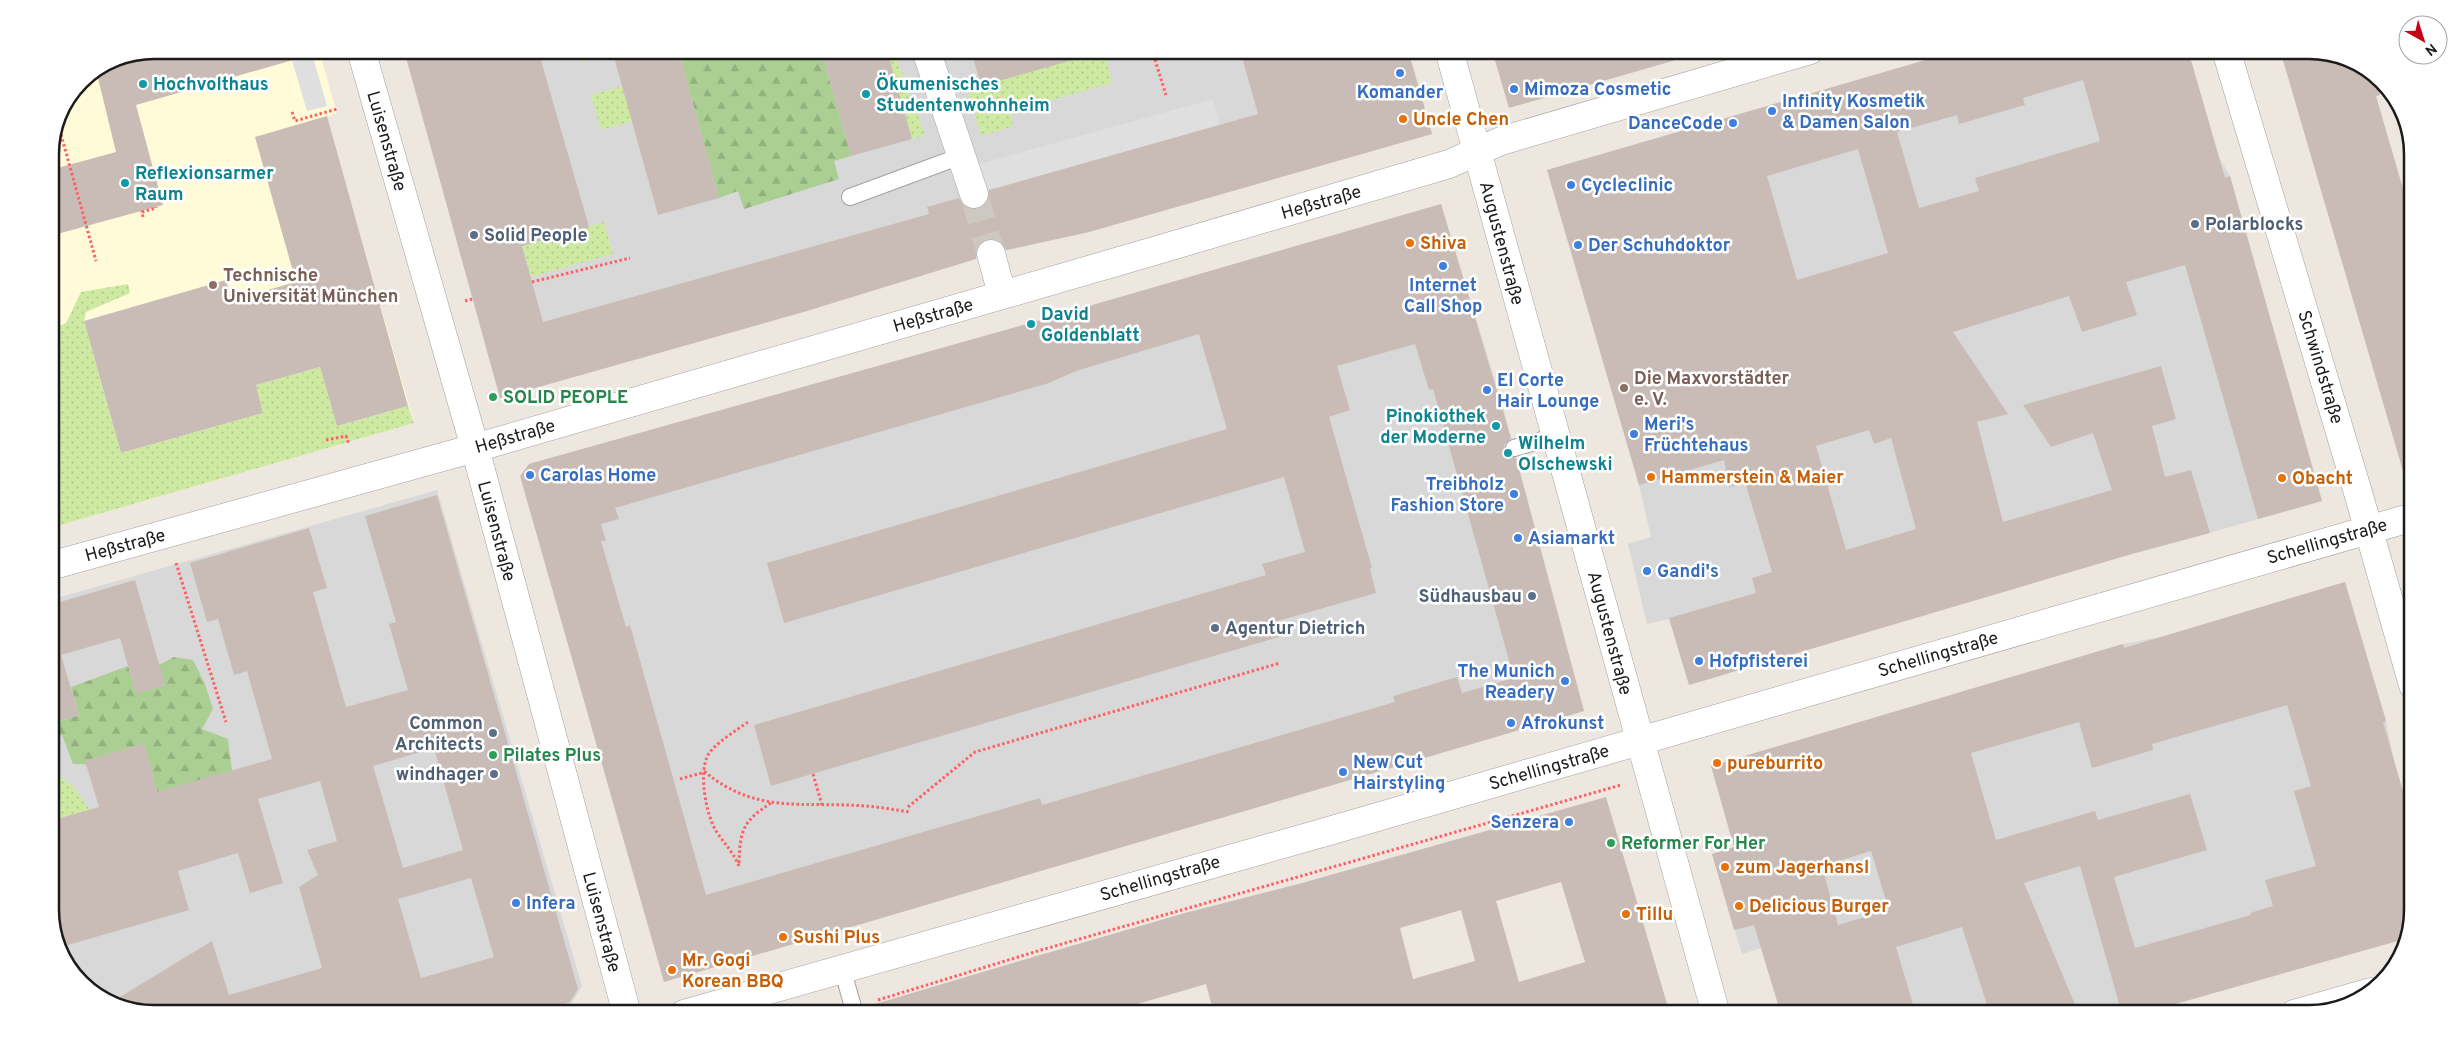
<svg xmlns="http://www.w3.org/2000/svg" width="2463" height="1064" font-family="Overpass,sans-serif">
<defs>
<pattern id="grass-dots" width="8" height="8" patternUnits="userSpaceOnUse" patternTransform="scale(1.25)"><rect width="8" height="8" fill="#ceeaa2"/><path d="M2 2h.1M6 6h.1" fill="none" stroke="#b0c88b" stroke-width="1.8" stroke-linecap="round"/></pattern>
<pattern id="forest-firs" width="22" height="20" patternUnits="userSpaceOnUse" patternTransform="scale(1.25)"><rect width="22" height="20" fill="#abce93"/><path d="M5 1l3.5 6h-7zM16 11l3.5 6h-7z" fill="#93b07e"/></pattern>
</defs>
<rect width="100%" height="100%" fill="#ede7e0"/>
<g fill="#d9d8d8">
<path d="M404,50H1408L1432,134L1089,232L991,254L500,398Z"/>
<path d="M1960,50H2188L2219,157L2230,176L2322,501L2142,552L2123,555L1689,685L1669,619L1647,624L1628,544L1651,537L1639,485L1547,170Z"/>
<path d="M1441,204L1501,400L1584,711L664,982L529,464L1041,320Z"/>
<path d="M437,490L582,986L571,1004L537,1014H153L114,1006L71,973L50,918V600Z"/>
<path d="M2345,582L2386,721L2394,762L2413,826V911L2408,938L2140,1014H1781L1761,948L1742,954L1712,854L1734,847L1711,766L2123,644L2165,636Z"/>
</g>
<path fill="#fffad7" d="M153,50H319L337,113L327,117L414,423L50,528V147L61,108L80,80L114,58Z"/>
<g fill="url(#grass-dots)">
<path d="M576,50H612L613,53L580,62Z"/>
<path d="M887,50H893L925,135L912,139Z"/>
<path d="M1104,51L1112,83L1010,112L1013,126L981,136L966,84Z"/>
<path d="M623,86L633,121L601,130L591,95Z"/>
<path d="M497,155L559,235L604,222L613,254L531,277Z"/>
<path d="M128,284L130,293L86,312L84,321L121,453L263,413L256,385L320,367L337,426L408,406L414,423L50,528V330L66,323L81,292Z"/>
<path d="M56,774L74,787L90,810L50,822V783Z"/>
</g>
<g fill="url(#forest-firs)">
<path d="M678,50H821L851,156L834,161L839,179L744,209L738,191L719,198Z"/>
<path d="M174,657L193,660L205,684L213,709L202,729L228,739L232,771L157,792L144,744L86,761V764H73L62,735L50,738V724L79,715L71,687L128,666L136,693L165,685L159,665Z"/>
</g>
<g fill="#dfdfdf">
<path d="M312,54L327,106L307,111L292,60Z"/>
<path d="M1213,99L1220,125L984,191L976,165Z"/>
</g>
<g fill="#c9bcb6" fill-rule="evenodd">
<path d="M153,50H299L300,58L136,105L163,205L50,236V170L116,152L96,70L114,58Z"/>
<path d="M404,50H538L589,227L522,246L543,322L929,214L927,207L959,198L964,206L970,209H978L986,204L989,198V190L997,188L1258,114L1240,50H1408L1432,134L1089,232L1006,250L1002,243L995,239H986L980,243L976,250V259L807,311L500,398Z"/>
<path d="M612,50H678L719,198L658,215Z"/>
<path d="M821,50H887L912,139L851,156Z"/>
<path d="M971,50H1079L1080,58L981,86Z"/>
<path d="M1492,50H1682L1683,58L1509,108Z"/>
<path d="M1960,50H2188L2225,178L2230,176L2322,501L2258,519L2185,265L2126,282L2137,315L2082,332L2069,296L1953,332L2008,414L1977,422L2003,522L2112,490L2093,433L2051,447L2023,405L2161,366L2176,419L2152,426L2165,477L2191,470L2210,533L2142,551L1689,685L1669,618L1756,593L1752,578L1772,572L1745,482L1729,487L1724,460L1639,485L1547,170ZM2083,80L2100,141L1975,178L1979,191L1919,208L1897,132L1957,115L1959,124L2025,105L2023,98ZM1858,149L1888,253L1797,280L1767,176ZM1869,430L1874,444L1891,438L1916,529L1846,550L1816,446Z"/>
<path d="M2280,50H2310L2349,58L2375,78L2380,95L2376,96L2413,223V477L2405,478Z"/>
<path d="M327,116L408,406L337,426L320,367L256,385L263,413L121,453L84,321L226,280L232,300L296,282L255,137Z"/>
<path d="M1441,204L1511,438L1504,445L1505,451L1507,455L1516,458L1584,711L664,982L520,476L529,464L1041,320ZM1199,334L1227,429L767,563L784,623L1284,477L1305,552L1262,564L1266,575L754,725L771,786L1282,636L1278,621L1376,593L1370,569L1372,568L1329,417L1350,410L1337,366L1415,344L1429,390L1433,389L1514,678L1462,693L1457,677L1393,696L1395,702L1042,805L1040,798L706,895L630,625L626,627L601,541H606L601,524L619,519L615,508L1049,383L1076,371Z"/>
<path d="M437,495L578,989L570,1002L530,1014H153L114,1006L110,1003L212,941L229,995L322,968L299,887L318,875L307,850L337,841L320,781L258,799L283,883L250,893L238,853L178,871L189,910L61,947L50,918V821L99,807L85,761L144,744L157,792L272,759L247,671L234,675L218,619L207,622L190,563L309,528L327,588L313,592L346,707L408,690L389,624L396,622L365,516ZM434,748L463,850L403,868L373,766ZM471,878L494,957L421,978L398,899Z"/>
<path d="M135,580L165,685L136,694L120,638L61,655L79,715L50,724V605Z"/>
<path d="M2345,582L2386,721L2383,722L2413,826V911L2408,938L2140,1014H2122L2080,866L2024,883L2079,1014H1990L1962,927L1896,947L1916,1014H1781L1754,925L1734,930L1712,854L1734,847L1711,766L2123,644L2124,648ZM2287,705L2311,786L2294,791L2316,866L2265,880L2273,906L2250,913L2251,915L2135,948L2114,877L2207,850L2190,794L2098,820L2095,811L1996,840L1971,753L2079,722L2092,768L2153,750L2152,744ZM1871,851L1889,910L1838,925L1822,866Z"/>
<path d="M1606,797L1670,1014H1214L1206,984L1103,1014H866L865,1007L1023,960L1185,913L1302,883ZM1561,882L1585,962L1519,982L1496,901ZM1461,910L1475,961L1413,979L1400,928Z"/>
</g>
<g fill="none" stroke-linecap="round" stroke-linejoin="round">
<path stroke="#cec8c2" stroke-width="28" stroke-dasharray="28 14" stroke-linecap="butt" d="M974,194L991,254"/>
<g stroke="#a2a2a2" stroke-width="18">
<g id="service">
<path d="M850,197L961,156"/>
<path d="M1514,448L1556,436"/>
<path d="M842,968L855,1014"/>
</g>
</g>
<g stroke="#a2a2a2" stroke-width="29">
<g id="minor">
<path d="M361,50L475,448L627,1014"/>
<path d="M926,50L974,194"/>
<path d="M1449,50L1716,1014"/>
<path d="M2226,50L2359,496L2413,685"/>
<path d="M991,254L1002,294"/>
<path d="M50,566L475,448L1161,249L1449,164L1501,141L1810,50"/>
<path d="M684,1014L1329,831L2413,517"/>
<path d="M2294,1014L2371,992"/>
</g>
</g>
<g stroke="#fe6063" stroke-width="3" stroke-dasharray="2.5 2.5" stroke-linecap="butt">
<path d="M1152,50L1166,95"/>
<path d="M292,112L295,121L337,109"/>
<path d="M57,120L96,261"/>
<path d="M143,217L142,212L156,208V207"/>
<path d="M532,282L630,258"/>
<path d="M465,301L472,299"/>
<path d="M326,440L346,436L349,444"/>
<path d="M176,563L226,722"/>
<path d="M813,774L822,805"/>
<path d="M680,779L705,772C757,815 804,801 865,806C880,807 895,810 910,812"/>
<path d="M908,807L975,752L1280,663"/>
<path d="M739,863C740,830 743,821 771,803"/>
<path d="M739,866C733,852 724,843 716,831C706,814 699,776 707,757C712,745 737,730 748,722"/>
<path d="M878,1000L1041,950L1621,785"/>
<path d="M574,1013L588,1006"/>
</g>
<use href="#service" stroke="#fff" stroke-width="16"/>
<use href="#minor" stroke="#fff" stroke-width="28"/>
</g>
<g fill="#3f7fe0" stroke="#fff" stroke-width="2">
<circle cx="1400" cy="73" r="5"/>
<circle cx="1514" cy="89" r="5"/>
<circle cx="1772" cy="111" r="5"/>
<circle cx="1733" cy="123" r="5"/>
<circle cx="1571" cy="185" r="5"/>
<circle cx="1578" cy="245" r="5"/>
<circle cx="1443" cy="266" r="5"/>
<circle cx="1487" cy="390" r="5"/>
<circle cx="1634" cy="434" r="5"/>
<circle cx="530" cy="475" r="5"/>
<circle cx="1514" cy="494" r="5"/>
<circle cx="1518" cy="538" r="5"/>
<circle cx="1647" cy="571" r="5"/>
<circle cx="1699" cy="661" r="5"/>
<circle cx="1565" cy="681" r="5"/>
<circle cx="1511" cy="723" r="5"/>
<circle cx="1343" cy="772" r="5"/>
<circle cx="1569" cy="822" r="5"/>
<circle cx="516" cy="903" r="5"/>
</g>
<g fill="#0f9aa8" stroke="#fff" stroke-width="2">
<circle cx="143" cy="84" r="5"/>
<circle cx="866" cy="94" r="5"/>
<circle cx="125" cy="183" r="5"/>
<circle cx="1031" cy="324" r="5"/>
<circle cx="1496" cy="426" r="5"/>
<circle cx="1508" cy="453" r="5"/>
</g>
<g fill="#e8710a" stroke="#fff" stroke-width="2">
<circle cx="1403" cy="119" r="5"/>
<circle cx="1410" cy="243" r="5"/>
<circle cx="1651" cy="477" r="5"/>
<circle cx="2282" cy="478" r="5"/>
<circle cx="1717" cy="763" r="5"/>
<circle cx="1725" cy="867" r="5"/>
<circle cx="1739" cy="906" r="5"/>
<circle cx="1626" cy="914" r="5"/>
<circle cx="783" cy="937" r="5"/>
<circle cx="672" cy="970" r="5"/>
</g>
<g fill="#5c6f8a" stroke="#fff" stroke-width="2">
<circle cx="2195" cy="224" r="5"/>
<circle cx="474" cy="235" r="5"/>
<circle cx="1532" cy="596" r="5"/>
<circle cx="1215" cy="628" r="5"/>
<circle cx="493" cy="733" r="5"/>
<circle cx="494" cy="774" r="5"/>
</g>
<g fill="#8d6e63" stroke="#fff" stroke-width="2">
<circle cx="213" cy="285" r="5"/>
<circle cx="1624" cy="388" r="5"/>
</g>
<g fill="#2e9e5b" stroke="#fff" stroke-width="2">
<circle cx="493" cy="397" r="5"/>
<circle cx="493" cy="755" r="5"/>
<circle cx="1611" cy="843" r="5"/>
</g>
<g text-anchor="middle" stroke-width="5" stroke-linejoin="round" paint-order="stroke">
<g font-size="18" font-weight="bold" fill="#0d838f" stroke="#fff" text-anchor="start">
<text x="153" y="90">Hochvolthaus</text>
<text x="876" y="90">Ökumenisches<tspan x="876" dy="21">Studentenwohnheim</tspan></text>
<text x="135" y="179">Reflexionsarmer<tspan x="135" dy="21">Raum</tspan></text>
<text x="1041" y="320">David<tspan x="1041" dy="21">Goldenblatt</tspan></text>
<text x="1486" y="422" text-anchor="end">Pinokiothek<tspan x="1486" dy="21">der Moderne</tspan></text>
<text x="1518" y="449">Wilhelm<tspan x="1518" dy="21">Olschewski</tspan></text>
</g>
<g font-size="18" font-weight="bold" fill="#366cbe" stroke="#fff" text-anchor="start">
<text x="1524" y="95">Mimoza Cosmetic</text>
<text x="1400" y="98" text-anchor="middle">Komander</text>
<text x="1782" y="107">Infinity Kosmetik<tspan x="1782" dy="21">&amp; Damen Salon</tspan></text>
<text x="1723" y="129" text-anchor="end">DanceCode</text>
<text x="1581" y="191">Cycleclinic</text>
<text x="1588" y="251">Der Schuhdoktor</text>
<text x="1443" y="291" text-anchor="middle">Internet<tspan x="1443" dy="21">Call Shop</tspan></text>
<text x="1497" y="386">El Corte<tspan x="1497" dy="21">Hair Lounge</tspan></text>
<text x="1644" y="430">Meri's<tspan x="1644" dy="21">Früchtehaus</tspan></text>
<text x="540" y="481">Carolas Home</text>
<text x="1504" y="490" text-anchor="end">Treibholz<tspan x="1504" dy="21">Fashion Store</tspan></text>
<text x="1528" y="544">Asiamarkt</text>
<text x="1657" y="577">Gandi's</text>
<text x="1709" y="667">Hofpfisterei</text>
<text x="1555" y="677" text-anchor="end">The Munich<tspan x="1555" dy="21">Readery</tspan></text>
<text x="1521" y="729">Afrokunst</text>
<text x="1353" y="768">New Cut<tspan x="1353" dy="21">Hairstyling</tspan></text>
<text x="1559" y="828" text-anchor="end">Senzera</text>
<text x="526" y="909">Infera</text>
</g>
<g font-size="18" font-weight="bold" fill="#c56008" stroke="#fff" text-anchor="start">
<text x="1413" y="125">Uncle Chen</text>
<text x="1420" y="249">Shiva</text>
<text x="1661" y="483">Hammerstein &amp; Maier</text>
<text x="2292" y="484">Obacht</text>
<text x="1727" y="769">pureburrito</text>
<text x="1735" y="873">zum Jagerhansl</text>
<text x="1749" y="912">Delicious Burger</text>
<text x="1636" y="920">Tillu</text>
<text x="793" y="943">Sushi Plus</text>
<text x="682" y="966">Mr. Gogi<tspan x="682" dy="21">Korean BBQ</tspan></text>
</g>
<g font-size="18" fill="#1b1b1b" stroke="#fff">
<text transform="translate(387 141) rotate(74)" y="6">Luisenstraße</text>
<text transform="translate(1321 202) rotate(-16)" y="6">Heßstraße</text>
<text transform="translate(1502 243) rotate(75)" y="6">Augustenstraße</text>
<text transform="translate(933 315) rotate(-16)" y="6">Heßstraße</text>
<text transform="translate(2321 367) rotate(73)" y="6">Schwindstraße</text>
<text transform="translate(515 436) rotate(-16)" y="6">Heßstraße</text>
<text transform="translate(497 531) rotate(75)" y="6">Luisenstraße</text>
<text transform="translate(2327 541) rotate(-16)" y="6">Schellingstraße</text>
<text transform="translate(125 545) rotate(-15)" y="6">Heßstraße</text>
<text transform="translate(1610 633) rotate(75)" y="6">Augustenstraße</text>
<text transform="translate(1938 654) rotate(-16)" y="6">Schellingstraße</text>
<text transform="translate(1549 767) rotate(-16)" y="6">Schellingstraße</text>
<text transform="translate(1160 878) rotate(-16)" y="6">Schellingstraße</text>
<text transform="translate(602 922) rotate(75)" y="6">Luisenstraße</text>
</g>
<g font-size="18" font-weight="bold" fill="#4e5e75" stroke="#fff" text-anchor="start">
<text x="2205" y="230">Polarblocks</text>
<text x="484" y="241">Solid People</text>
<text x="1522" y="602" text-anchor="end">Südhausbau</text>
<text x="1225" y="634">Agentur Dietrich</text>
<text x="483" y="729" text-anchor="end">Common<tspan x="483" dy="21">Architects</tspan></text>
<text x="484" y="780" text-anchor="end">windhager</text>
</g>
<g font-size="18" font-weight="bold" fill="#785e54" stroke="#fff" text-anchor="start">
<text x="223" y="281">Technische<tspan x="223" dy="21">Universität München</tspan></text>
<text x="1634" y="384">Die Maxvorstädter<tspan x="1634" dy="21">e. V.</tspan></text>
</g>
<g font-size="18" font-weight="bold" fill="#27864d" stroke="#fff" text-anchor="start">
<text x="503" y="403">SOLID PEOPLE</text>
<text x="503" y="761">Pilates Plus</text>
<text x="1621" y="849">Reformer For Her</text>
</g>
</g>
<path d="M0 0H2463V1064H0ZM154 59H2309A95 95 0 0 1 2404 154V910A95 95 0 0 1 2309 1005H154A95 95 0 0 1 59 910V154A95 95 0 0 1 154 59Z" fill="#fff" fill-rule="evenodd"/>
<path fill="none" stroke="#1b1b1b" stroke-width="2.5" d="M154 59H2309A95 95 0 0 1 2404 154V910A95 95 0 0 1 2309 1005H154A95 95 0 0 1 59 910V154A95 95 0 0 1 154 59Z"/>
<g transform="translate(2423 40) rotate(141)"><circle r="24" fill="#ffffff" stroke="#a4a4a4"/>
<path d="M0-4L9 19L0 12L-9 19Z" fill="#c60018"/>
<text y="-8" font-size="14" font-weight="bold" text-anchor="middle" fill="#1b1b1b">N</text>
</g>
</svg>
